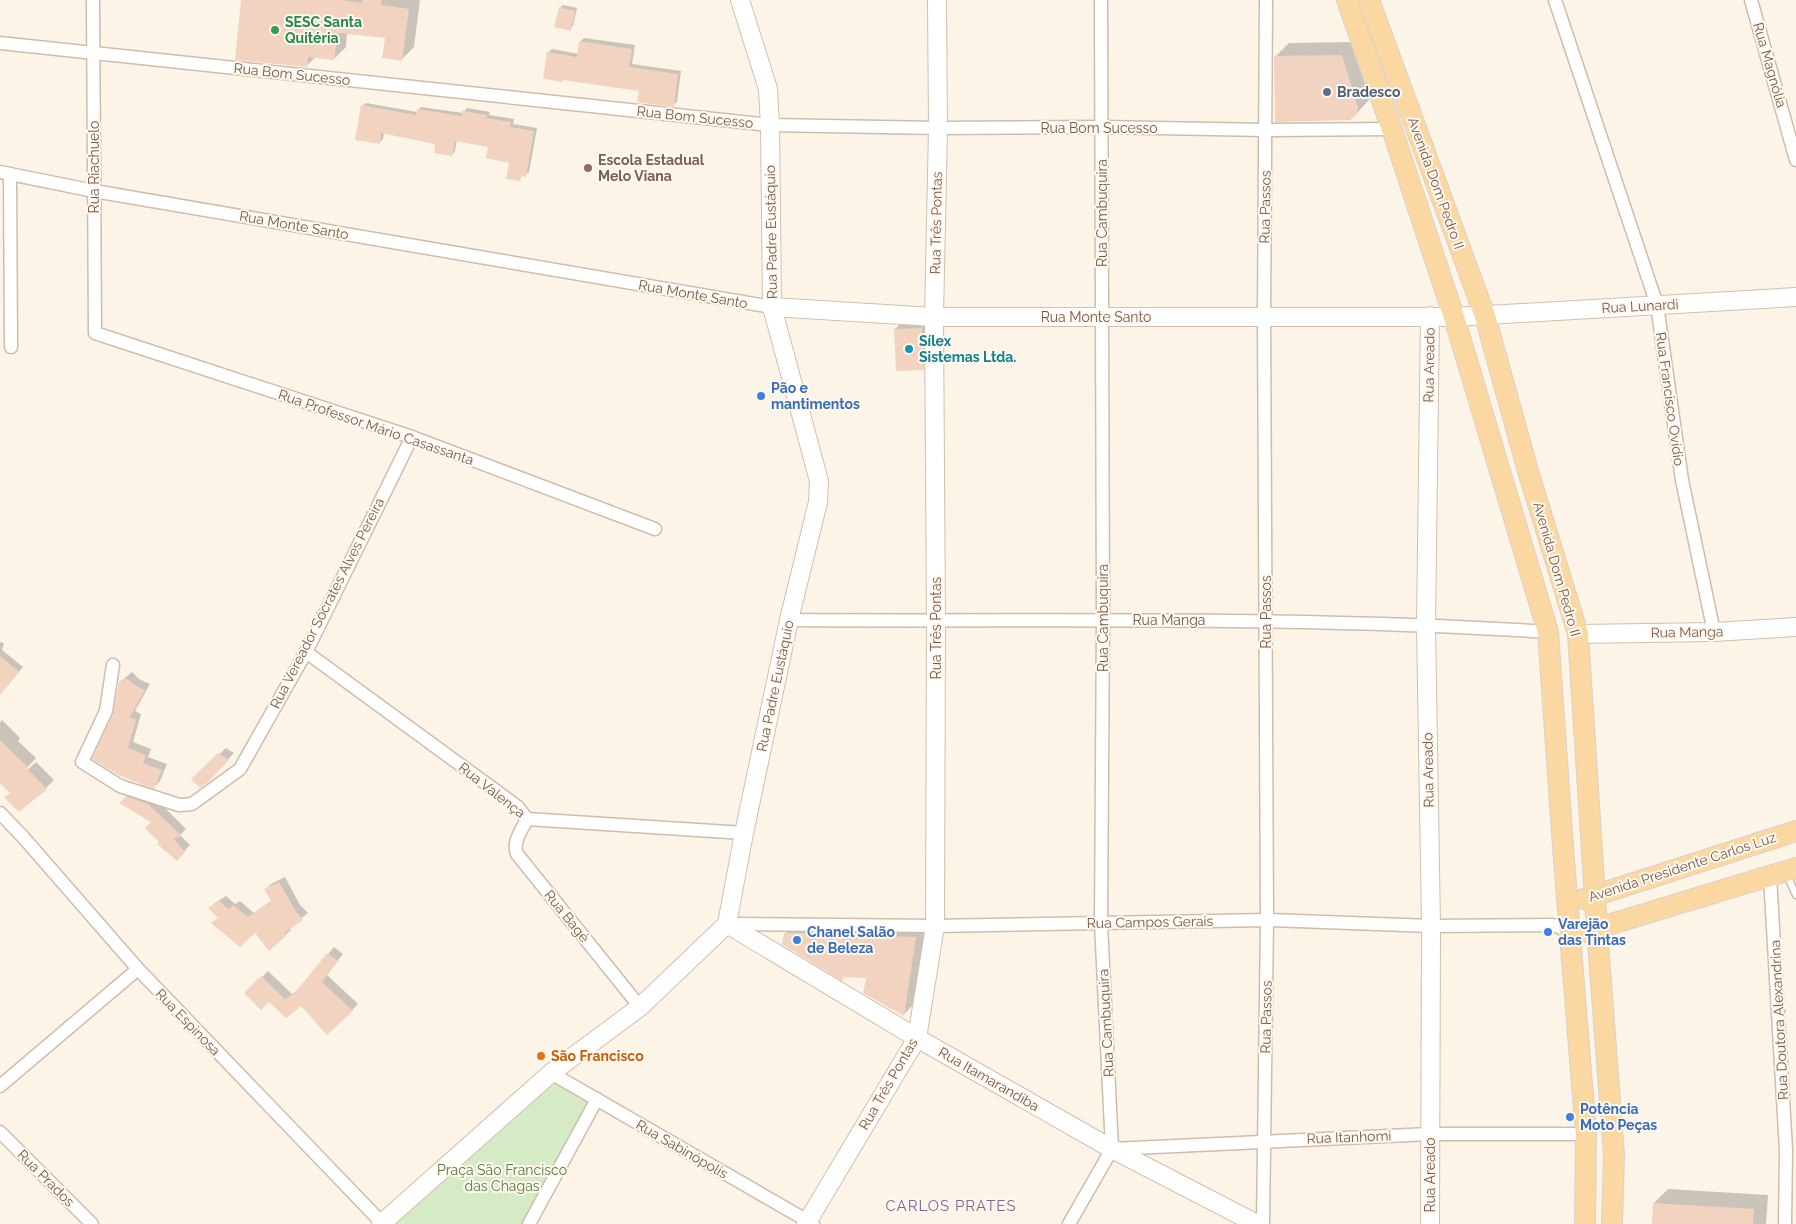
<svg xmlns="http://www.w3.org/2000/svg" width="1796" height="1224" font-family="Raleway,sans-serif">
<rect width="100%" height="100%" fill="#fdf4e8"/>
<path fill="#d5ebc6" d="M551,1073L597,1099L529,1224H383Z"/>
<g fill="#0003">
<path d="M242,0H420L414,47L402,59L386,37L347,32L346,47L334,59L316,57L306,66Z"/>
<path d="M563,5L577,8L573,26L570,29L560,8Z"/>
<path d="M584,38L635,45L632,64L681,71L677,102L673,105L640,90L548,53L552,49L579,54L580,42Z"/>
<path d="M1356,42L1372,93L1369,100L1355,115L1275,57L1289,43Z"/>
<path d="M366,103L417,112L421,107L463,113L467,108L490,112L489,115L514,119L513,124L537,128L529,172L523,175L519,180L511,162L490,146L457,140L455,151L452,155L437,144L384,133L383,139L379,143L362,106Z"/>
<path d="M909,315H936L937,354L923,368L895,329Z"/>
<path d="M0,642L4,643L2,650L23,667L5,688L0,691Z"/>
<path d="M132,672L139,679L150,684L135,711L141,714L133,742L151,749L148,757L167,764L160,781L154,787L119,774L115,715L120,682Z"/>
<path d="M2,720L20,738L18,741L36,758L22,773L23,774L36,762L54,780L46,788L11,792L0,781V723Z"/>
<path d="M226,748L234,753L208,781L193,779Z"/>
<path d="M132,792L160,803L186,829L180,835L190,845L177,859L161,842L153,821L121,803Z"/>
<path d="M285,877L300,905L308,913L289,928L291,930L285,935L213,923L219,917L210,908L215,903L226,896L235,904L240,901L254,913L272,900L266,889L271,884Z"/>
<path d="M799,920L929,925L916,1002L904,1014L868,977L786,933Z"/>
<path d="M334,947L343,954L327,975L358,1004L352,1010L269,1000L246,993L268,971L292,994L300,989Z"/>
<path d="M1668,1189L1768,1195L1766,1224H1653L1654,1203Z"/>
</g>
<g fill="#f2d3bf">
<path d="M241,0H341L362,3V0H381V5L409,9L402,61L382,58L385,38L338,33L334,60L308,57L307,67L235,60Z"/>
<path d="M559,7L575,11L571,31L554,27Z"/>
<path d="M579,41L632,49L629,67L678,74L674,107L637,102L639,91L563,80V82L543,79L547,52L577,57Z"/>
<path d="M1342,55L1358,108L1356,116L1350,120L1275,122L1274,56Z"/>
<path d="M361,105L416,115L417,109L462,116V111L487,115L486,118L511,122L510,127L534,131L526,177L521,176L520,181L506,179L509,163L486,158L488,147L455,141L452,156L434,153L435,144L381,133L380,144L355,140Z"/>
<path d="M922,328L924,370L896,371L894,329Z"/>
<path d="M0,656L19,672L0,695Z"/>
<path d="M125,677L133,684L145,690L130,717L136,720L128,748L146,755L143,763L162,770L154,789L118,775L92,759L113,714L119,681L122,682Z"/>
<path d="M0,740L28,767L27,769L47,789L19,812L4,797L10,793L0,783Z"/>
<path d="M218,753L229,760L208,782L200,788L191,779Z"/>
<path d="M126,796L148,804L181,835L179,838L177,837L174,839L185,852L177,861L157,844L159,842L145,828L151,822L119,803Z"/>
<path d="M279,882L295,910L303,920L284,933L286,936L269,951L255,933L240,947L211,923L218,918L208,908L219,901L229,909L233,905L248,917L271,901L264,889Z"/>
<path d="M784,933H821L854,936V939L884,936L916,937L904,1016L863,993L866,978L844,977L842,981L782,944Z"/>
<path d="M327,953L338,961L322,982L353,1011L327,1035L301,1006L286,1018L269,1002L261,1010L244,993L261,976L285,999L295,993Z"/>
<path d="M1653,1203L1754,1209L1753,1224H1652Z"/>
</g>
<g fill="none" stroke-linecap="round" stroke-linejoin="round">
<g stroke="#cfbcad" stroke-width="9">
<path id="lane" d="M1787,875L1796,895"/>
</g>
<g stroke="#cfbcad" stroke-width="15">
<g id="street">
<path d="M93,0L95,333L412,437L655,529"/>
<path d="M1555,0L1657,305L1682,480L1714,632"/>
<path d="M1751,0L1796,160"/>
<path d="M0,43L770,125L938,128L1102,127L1266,130L1392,129"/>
<path d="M0,172L94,191L772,307"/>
<path d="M10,174L11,347"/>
<path d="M789,620C1042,622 1295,615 1548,632"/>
<path d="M306,652L518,807L527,819"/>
<path d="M113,665L106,711L82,762L120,786L179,805L192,804L240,769L306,652L412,437"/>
<path d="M0,813L23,837L138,969L382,1223"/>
<path d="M527,819C522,830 512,842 517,854L640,1007"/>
<path d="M527,819L744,833"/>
<path d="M1770,876L1786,1150L1785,1224"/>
<path d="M727,924L935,926L1267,920L1431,926L1553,925L1561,928L1570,936"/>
<path d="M551,1073L813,1224"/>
<path d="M0,1086L138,969"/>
<path d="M0,1132L92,1224"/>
<path d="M1112,1149L1430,1134H1586"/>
<path d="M529,1224L597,1099"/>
<path d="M1069,1224L1112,1149L1101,923L1103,620L1101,0"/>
<path d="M1263,1224L1267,920L1264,317L1266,0"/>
</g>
</g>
<g stroke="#d4bead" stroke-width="20">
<g id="secondary">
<path d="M772,307L934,317H1454L1796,297"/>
<path d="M1578,634L1714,632L1796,627"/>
<path d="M727,924L917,1038L1112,1149L1257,1224"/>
<path d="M381,1224L551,1073L640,1007L727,924L744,833L789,620L818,502L819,481L772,307L770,125L768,89L740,0"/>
<path d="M806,1224L917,1038L935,926L936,621L934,317L938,128L937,0"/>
<path d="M1430,1224L1431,926L1426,625L1430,316"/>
</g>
</g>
<g stroke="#d9d1cd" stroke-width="22">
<g id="primary">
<path d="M1347,0L1392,129L1454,317L1548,632L1564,860L1586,1134L1585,1224"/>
<path d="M1369,0L1485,316L1528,471L1578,634L1597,929L1614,1155L1612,1224"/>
<path d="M1584,899L1796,831"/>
<path d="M1585,932L1796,868"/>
</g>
</g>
<use href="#lane" stroke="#fff" stroke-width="6"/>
<use href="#street" stroke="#fff" stroke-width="12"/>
<use href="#secondary" stroke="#fff" stroke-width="18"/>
<use href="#primary" stroke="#fbd8a1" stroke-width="20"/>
</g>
<circle fill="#2e9e5b" stroke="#fff8ef" stroke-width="2" cx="275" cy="30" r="5"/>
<circle fill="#5c6f8a" stroke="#fff8ef" stroke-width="2" cx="1327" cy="92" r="5"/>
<circle fill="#8d6e63" stroke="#fff8ef" stroke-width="2" cx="588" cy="168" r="5"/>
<circle fill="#0f9aa8" stroke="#fff8ef" stroke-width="2" cx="909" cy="349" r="5"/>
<g fill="#3f7fe0" stroke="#fff8ef" stroke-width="2">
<circle cx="761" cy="396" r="5"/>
<circle cx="1548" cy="932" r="5"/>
<circle cx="797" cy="940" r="5"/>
<circle cx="1570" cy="1117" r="5"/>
</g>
<circle fill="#e8710a" stroke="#fff8ef" stroke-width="2" cx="541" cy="1056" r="5"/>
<g text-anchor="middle" stroke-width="4" stroke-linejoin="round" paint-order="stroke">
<g font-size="14" font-weight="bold" fill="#27864d" stroke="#fff8ef" text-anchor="start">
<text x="285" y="27">SESC Santa<tspan x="285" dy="16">Quitéria</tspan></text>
</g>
<g font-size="14" fill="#775a4b" stroke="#fff8ef">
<text transform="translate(1770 65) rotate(74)" y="5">Rua Magnólia</text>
<text transform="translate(292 74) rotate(6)" y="5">Rua Bom Sucesso</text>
<text transform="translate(695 117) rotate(6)" y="5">Rua Bom Sucesso</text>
<text x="1099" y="133">Rua Bom Sucesso</text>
<text transform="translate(94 167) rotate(-90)" y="5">Rua Riachuelo</text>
<text transform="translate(1436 183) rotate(70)" y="5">Avenida Dom Pedro II</text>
<text transform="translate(1265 207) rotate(-89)" y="5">Rua Passos</text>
<text transform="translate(1102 213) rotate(-90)" y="5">Rua Cambuquira</text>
<text transform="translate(936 223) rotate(-89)" y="5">Rua Três Pontas</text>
<text transform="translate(294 225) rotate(10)" y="5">Rua Monte Santo</text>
<text transform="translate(771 232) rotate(-91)" y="5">Rua Padre Eustáquio</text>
<text transform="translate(693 294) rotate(10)" y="5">Rua Monte Santo</text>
<text transform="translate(1640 306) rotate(-3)" y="5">Rua Lunardi</text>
<text x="1096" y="322">Rua Monte Santo</text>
<text transform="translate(1429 365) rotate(-89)" y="5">Rua Areado</text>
<text transform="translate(1670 399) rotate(82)" y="5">Rua Francisco Ovídio</text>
<text transform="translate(376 427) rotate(19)" y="5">Rua Professor Mário Casassanta</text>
<text transform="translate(1557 569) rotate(74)" y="5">Avenida Dom Pedro II</text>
<text transform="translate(327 603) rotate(-63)" y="5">Rua Vereador Sócrates Alves Pereira</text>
<text transform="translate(1266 612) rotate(-90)" y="5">Rua Passos</text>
<text transform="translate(1103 618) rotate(-90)" y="5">Rua Cambuquira</text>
<text x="1169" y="625">Rua Manga</text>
<text transform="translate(936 628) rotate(-90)" y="5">Rua Três Pontas</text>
<text transform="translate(1687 632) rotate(-1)" y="5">Rua Manga</text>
<text transform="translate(775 686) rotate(-78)" y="5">Rua Padre Eustáquio</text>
<text transform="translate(1428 770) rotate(-91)" y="5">Rua Areado</text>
<text transform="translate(492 790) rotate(38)" y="5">Rua Valença</text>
<text transform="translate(1682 867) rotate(-18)" y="5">Avenida Presidente Carlos Luz</text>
<text transform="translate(567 916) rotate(51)" y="5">Rua Bagé</text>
<text transform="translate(1150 922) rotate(-1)" y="5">Rua Campos Gerais</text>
<text transform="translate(1266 1017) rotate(-89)" y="5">Rua Passos</text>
<text transform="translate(1779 1020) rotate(-93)" y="5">Rua Doutora Alexandrina</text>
<text transform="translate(188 1022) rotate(46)" y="5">Rua Espinosa</text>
<text transform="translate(1106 1023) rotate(-93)" y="5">Rua Cambuquira</text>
<text transform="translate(989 1079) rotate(30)" y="5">Rua Itamarandiba</text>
<text transform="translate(888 1084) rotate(-60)" y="5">Rua Três Pontas</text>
<text transform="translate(1349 1137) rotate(-2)" y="5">Rua Itanhomi</text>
<text transform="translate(682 1149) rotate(30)" y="5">Rua Sabinópolis</text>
<text transform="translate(1430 1175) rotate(-90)" y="5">Rua Areado</text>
<text transform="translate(46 1178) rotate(45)" y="5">Rua Prados</text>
</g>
<g font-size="14" font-weight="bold" fill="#4e5e75" stroke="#fff8ef" text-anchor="start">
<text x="1337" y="97">Bradesco</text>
</g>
<g font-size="14" font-weight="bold" fill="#785e54" stroke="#fff8ef" text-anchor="start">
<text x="598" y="165">Escola Estadual<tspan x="598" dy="16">Melo Viana</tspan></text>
</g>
<g font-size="14" font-weight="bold" fill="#0d838f" stroke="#fff8ef" text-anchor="start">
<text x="919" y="346">Sílex<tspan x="919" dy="16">Sistemas Ltda.</tspan></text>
</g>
<g font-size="14" font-weight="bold" fill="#366cbe" stroke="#fff8ef" text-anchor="start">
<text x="771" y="393">Pão e<tspan x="771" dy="16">mantimentos</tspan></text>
<text x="1558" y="929">Varejão<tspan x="1558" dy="16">das Tintas</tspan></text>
<text x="807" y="937">Chanel Salão<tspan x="807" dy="16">de Beleza</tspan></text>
<text x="1580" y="1114">Potência<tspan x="1580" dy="16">Moto Peças</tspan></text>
</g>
<g font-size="14" font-weight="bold" fill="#c56008" stroke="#fff8ef" text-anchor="start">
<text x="551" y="1061">São Francisco</text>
</g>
<g font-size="14" fill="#557d43" stroke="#fff8ef">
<text x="502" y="1175">Praça São Francisco<tspan x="502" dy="16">das Chagas</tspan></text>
</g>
<g font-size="15" letter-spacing="1" fill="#826393" stroke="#fff8ef">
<text x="951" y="1211">CARLOS PRATES</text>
</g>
</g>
</svg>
